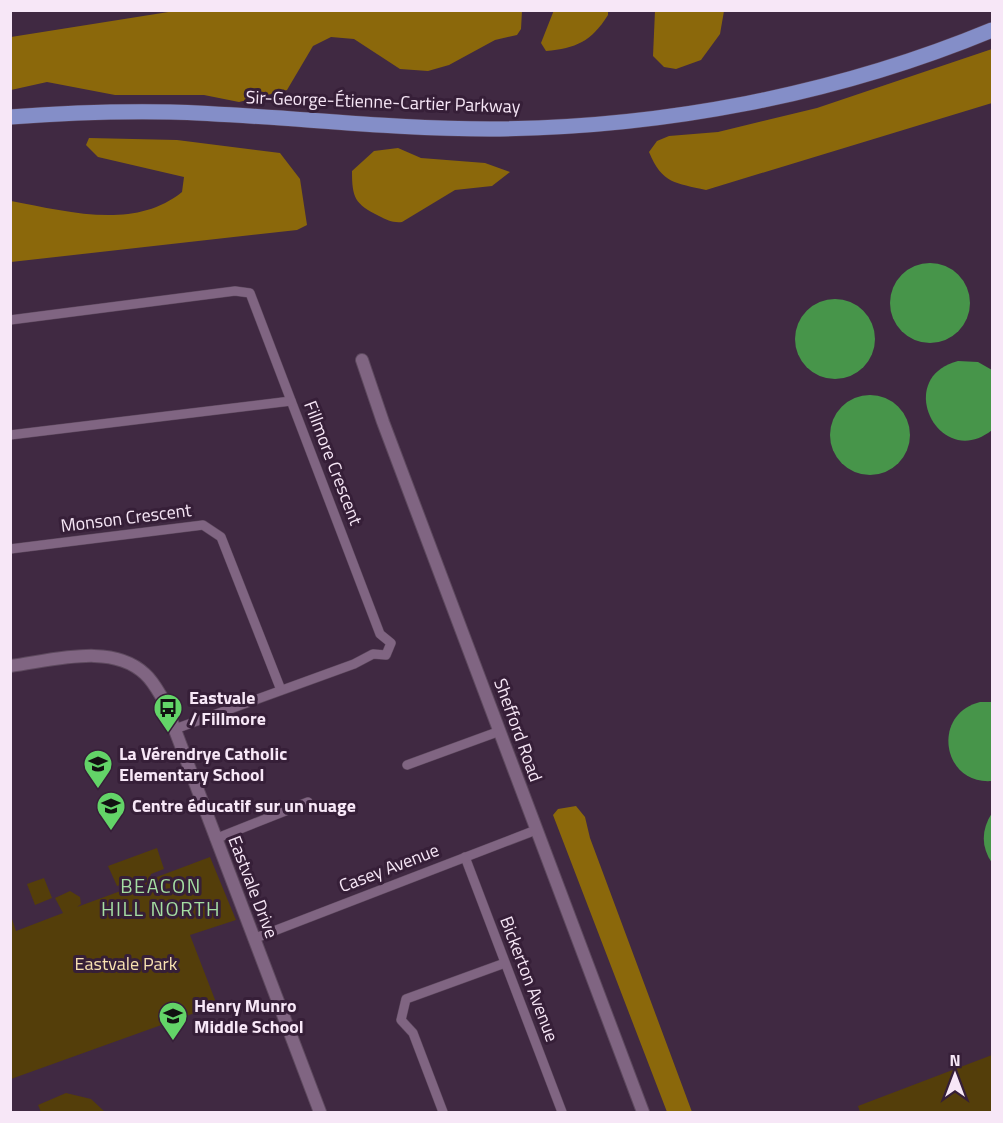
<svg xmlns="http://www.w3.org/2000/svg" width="1003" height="1123" font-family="'Titillium Web',sans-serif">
<rect width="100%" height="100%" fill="#402942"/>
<g fill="#543e0a">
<path d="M157,848L164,869L151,874L149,880L210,857L236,920L190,935L217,1005L11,1079V916L16,931L63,913L55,898L70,891L80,897L81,904L77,907L137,885L131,882L117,886L108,866Z"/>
<path d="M44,878L52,898L35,905L27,884Z"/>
<path d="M992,1055V1112H860L858,1106Z"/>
<path d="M66,1093L91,1099L105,1112H41L38,1105Z"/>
</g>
<g fill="#8b680b">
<path d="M181,10H522V11L521,29L517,35L495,40L449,65L428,71L400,69L354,39L331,37L313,46L287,90L239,102L204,95H115L47,82L11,90V37Z"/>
<path d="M554,10L608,11V15C591,42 576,48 546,51L541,43Z"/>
<path d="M655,11H724L720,34L701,60L676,69L664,67L653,56Z"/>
<path d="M992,49V103L706,190C676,183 662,184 649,152L657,141L669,136L718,132L817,108Z"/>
<path d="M89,138L177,140L280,153L300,179L307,225L297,230L11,262V201C66,211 134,231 182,192L184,177L98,157L86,145Z"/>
<path d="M398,148L421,158L485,163L510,172L492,186L455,190L402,222C393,223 387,220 379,216C355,204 352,198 352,171L374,151Z"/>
<path d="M576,806L585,817L590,838L692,1112H667L553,815L558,809Z"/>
</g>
<g fill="#47954a">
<circle cx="930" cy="303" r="40"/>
<circle cx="835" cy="339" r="40"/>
<path d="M958,361L978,362L992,370V430C940,472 892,378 958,361Z"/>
<circle cx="870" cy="435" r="40"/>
<path d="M980,702H992V781C942,785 931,714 980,702Z"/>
<path d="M992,813V863C981,847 981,830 992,813Z"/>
</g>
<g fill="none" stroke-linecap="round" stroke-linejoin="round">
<g stroke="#5d495e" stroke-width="10">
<g id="minor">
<path d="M10,320L235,291L250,293L380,634L391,643L386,655L373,654L354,664L175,729"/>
<path d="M10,435L291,401"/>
<path d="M10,549L203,525L221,537L281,690"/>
<path d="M407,765L500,731"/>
<path d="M215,839L308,802"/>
<path d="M465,857L562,1112"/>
<path d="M253,939L536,830"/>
<path d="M443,1112L413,1033L401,1020L406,999L505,963"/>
</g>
</g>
<g stroke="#5d495e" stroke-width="14">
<g id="tertiary">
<path d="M362,360L383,422L643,1112"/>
<path d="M10,666C51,661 112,642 145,674C153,681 158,691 164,701L320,1112"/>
</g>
</g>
<g stroke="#5d495e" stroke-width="16">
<path id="primary" d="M10,117C63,113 118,111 170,112C277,115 383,129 490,129C661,128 835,95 992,30"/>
</g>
<use href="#minor" stroke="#806582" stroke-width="9"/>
<use href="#tertiary" stroke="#806582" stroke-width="12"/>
<use href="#primary" stroke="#848ec8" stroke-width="15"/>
</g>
<defs>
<g id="bus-pin" transform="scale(1.5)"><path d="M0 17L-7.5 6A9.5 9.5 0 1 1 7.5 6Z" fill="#63d468" stroke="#361f38"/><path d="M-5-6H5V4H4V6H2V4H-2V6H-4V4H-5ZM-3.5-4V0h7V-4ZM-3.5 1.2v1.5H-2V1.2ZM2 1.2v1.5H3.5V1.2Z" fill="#111"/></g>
<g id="school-pin" transform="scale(1.5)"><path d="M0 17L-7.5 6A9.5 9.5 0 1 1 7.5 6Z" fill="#63d468" stroke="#361f38"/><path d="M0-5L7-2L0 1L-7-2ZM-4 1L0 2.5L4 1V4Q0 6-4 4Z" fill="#111"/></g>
</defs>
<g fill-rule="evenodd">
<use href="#bus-pin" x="168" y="708"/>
<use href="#school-pin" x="98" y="764"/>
<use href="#school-pin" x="111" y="806"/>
<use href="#school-pin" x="173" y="1016"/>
</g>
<g text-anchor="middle" stroke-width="6" stroke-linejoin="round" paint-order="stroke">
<g font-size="18" fill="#f7e7f7" stroke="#361f38">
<text transform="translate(383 102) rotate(2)" y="6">Sir-George-Étienne-Cartier Parkway</text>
<text transform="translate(333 463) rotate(69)" y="6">Fillmore Crescent</text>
<text transform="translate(126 518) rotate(-7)" y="6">Monson Crescent</text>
<text transform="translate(518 730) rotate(70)" y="6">Shefford Road</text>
<text transform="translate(389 868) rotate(-21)" y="6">Casey Avenue</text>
<text transform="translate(253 887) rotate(69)" y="6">Eastvale Drive</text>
<text transform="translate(529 979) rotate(69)" y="6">Bickerton Avenue</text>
</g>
<g font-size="18" font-weight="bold" fill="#f7e7f7" stroke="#361f38" text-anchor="start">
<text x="189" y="704">Eastvale<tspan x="189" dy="21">/ Fillmore</tspan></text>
<text x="119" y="760">La Vérendrye Catholic<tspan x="119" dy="21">Elementary School</tspan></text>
<text x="132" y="812">Centre éducatif sur un nuage</text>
<text x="194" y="1012">Henry Munro<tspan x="194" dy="21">Middle School</tspan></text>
</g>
<g font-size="18" fill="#f7e0b1" stroke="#361f38">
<text x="126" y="970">Eastvale Park</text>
</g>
<g font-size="20" letter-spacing="1.5" fill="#a4dea3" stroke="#361f38">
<text x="161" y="893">BEACON<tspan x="161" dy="23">HILL NORTH</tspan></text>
</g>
</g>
<rect width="1003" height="1123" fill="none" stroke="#f7e7f7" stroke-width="24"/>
<g transform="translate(955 1075)" stroke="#361f38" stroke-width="4.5" paint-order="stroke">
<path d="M0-4.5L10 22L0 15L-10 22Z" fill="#f7e7f7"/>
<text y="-9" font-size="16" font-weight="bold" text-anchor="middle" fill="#f7e7f7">N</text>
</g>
</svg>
